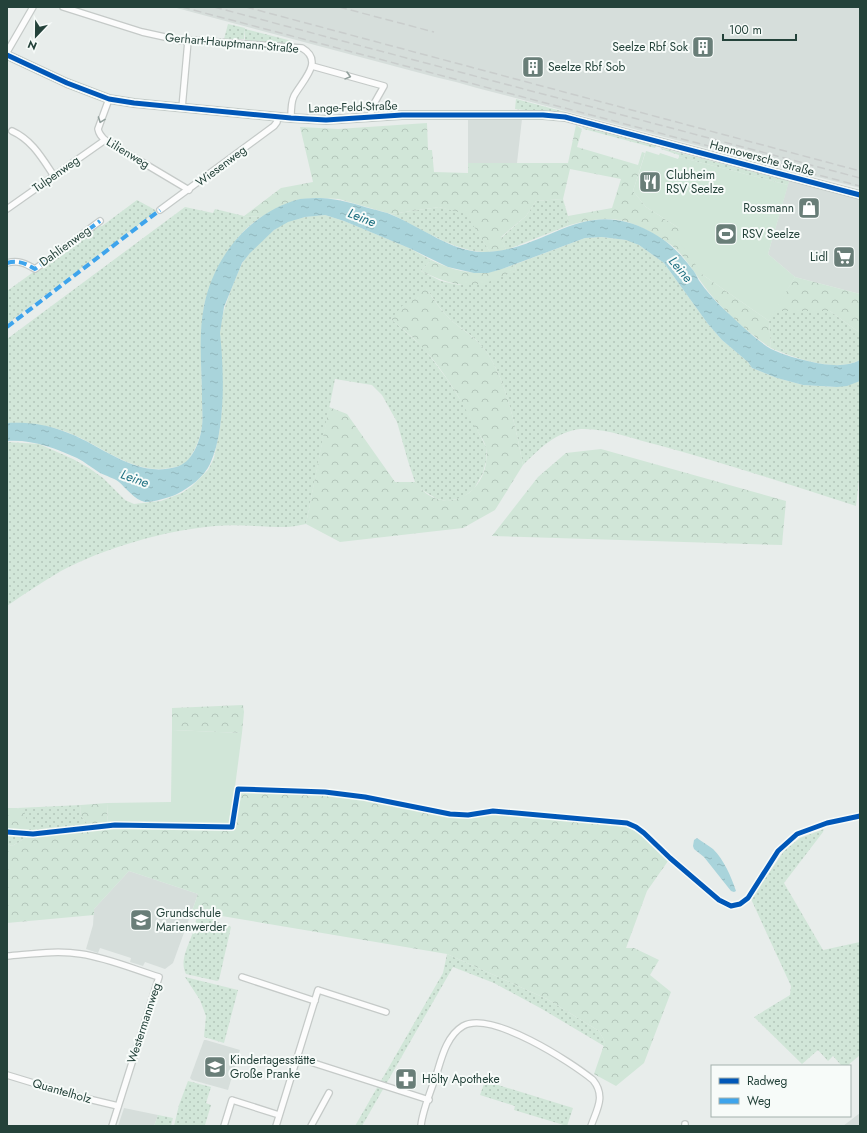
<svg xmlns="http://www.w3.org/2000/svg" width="867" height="1133" font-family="Jost,sans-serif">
<defs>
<pattern id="green-dots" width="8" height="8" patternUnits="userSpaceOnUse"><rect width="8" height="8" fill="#d1e6d8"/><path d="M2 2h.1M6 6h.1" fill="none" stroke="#b3c6ba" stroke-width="1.8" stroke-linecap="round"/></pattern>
<pattern id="forest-crowns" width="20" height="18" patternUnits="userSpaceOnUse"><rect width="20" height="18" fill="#d1e6d8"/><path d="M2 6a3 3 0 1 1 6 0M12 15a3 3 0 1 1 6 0" fill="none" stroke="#b3c6ba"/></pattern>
<pattern id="water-ripples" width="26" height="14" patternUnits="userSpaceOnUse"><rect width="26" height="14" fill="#a9d4db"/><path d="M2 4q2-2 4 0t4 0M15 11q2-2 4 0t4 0" fill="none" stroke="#91b7bd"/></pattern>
</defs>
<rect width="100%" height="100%" fill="#e8edeb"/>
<g fill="#d6dedb">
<path d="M173,7H860V188L477,88L456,82L435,77Z"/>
<path d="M468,119H522L517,163H468Z"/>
<path d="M790,177L860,196V294L795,277L768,254Z"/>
<path d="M129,871L198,894L173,963L165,969L145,962L143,966L130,962L131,958L100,948L98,953L86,949L93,925L94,909Z"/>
<path d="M204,1040H206L240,1050L228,1090L192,1080L190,1078Z"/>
<path d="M124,1108L158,1115L154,1126H118Z"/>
<path d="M860,1113V1126H843Z"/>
</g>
<g fill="url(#green-dots)">
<path d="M228,24L245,28L244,39H224Z"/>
<path d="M245,29L292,41L291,44L245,41Z"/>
<path d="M516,99L573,114L580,116L515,109Z"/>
<path d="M582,127H583L656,146L655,148L584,129Z"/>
<path d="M661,148L789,181L788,185L679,157V155L661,149Z"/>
<path d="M563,199L568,216L567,226L506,250L501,238L526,216L536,201Z"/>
<path d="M137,200L157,211L7,324V291L96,227L102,226Z"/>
<path d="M185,207L213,213L215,209L244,216L261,217C240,231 233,243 222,265C215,279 206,292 204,307C199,338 202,370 202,401C202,409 203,417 202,425C201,437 195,450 189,459C185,465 177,467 170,468C131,475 99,443 64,431C45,424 27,423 7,423V339Z"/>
<path d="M439,207L466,213L490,252C458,254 420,228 391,214Z"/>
<path d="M325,215L344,221L409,248L431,260L421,271L441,281L459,285L515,271L516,264L585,238L602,237L626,240L633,242L639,245L664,263L708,324L722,340L748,362L752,368L777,378L803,385L836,387L860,381V470L856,506C790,485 725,463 658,445C633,439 607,428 581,429C557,431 539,449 523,465C516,430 505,369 479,343C471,334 460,328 451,320C441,310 434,300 427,289L391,319L423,347L447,379L465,407L486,447V461L483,473L474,489L462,498L447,501L437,499L419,488L415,482L408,461L397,422L382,395L372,385L335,379L306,524C299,525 292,527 285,527C261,527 238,524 215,526C166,530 104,548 61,571C42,582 24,594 7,606V442L39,444L73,459L89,468L103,478L125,500L134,504L161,501L182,493L192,486L208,470L214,458L220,428L222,408L220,333C221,315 227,301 233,285C236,278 239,269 243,262C252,248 273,228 289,221C300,217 313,216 325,215Z"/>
<path d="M774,311H830L860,333V360C835,373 795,358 771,348L769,321Z"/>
<path d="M81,805C79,815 81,817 88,824L84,831L27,837L12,846L7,844V831L25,832L24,811L17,808Z"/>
<path d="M824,829L823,832L784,883L823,950L860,942V1055L847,1066H842L833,1056L828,1061L818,1050L802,1064L754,1017L790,995L791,986L751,899L784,851L800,838Z"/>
<path d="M198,913L214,918V921L231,927L219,980L217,981L186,974C179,960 189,945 193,932C195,926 196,919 198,913Z"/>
<path d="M447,954L547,999L599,1031L605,1042L604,1046L542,1009L494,983L453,967L362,1126H355L443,973Z"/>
<path d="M185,977L238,990L224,1043L204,1037L206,1016L200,1000Z"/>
<path d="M188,1081L211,1087L206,1103L211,1105L205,1125L206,1126H174L179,1105Z"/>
<path d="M485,1081L573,1108L567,1126L514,1110L515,1106L480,1095Z"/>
<path d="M158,1115L173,1118L171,1126H154Z"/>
</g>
<g fill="url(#forest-crowns)">
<path d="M427,123L428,150H432L434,172L468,173V163H568L576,125L582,129L577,147L638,165L642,152L645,153L633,191L646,207L679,228L703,275L769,321L771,348C753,336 735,321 720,305C704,289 694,269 679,252C672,244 662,239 652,233C646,230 639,226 633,224C612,215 588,220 567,226L568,216L612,208L621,179L570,169L563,199L536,201L526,216L501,237L506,250L490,252L466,214L439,207L391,214L339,199L321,198L301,199L283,205L261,217L244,216L281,188L313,182L300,127L338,129Z"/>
<path d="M431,260C464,275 481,277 516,264L515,271C504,275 492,282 480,284C459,288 440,280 421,271Z"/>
<path d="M795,277L860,294V333L830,311H774Z"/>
<path d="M427,288C433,300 441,310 451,320C460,328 471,335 479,343C505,369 516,430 523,465L495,510L463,528L340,542L306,524L329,407L347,414L395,482H415C443,521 492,493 486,448C485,441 478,433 475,427C461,399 444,371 423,348C414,337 402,329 391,319L402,306Z"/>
<path d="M601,449L786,501L782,545L492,536L538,477L566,453Z"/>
<path d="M243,705L244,712L242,733L172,730V708Z"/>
<path d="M240,791L325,794L364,800L450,816L463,817L498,814L627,827L643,835L668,861L647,891L626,948H634L659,960L650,975L671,992L644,1063L616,1086L594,1074L605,1042L599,1031L547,999L447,954L192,911L198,894L129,871L94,909V915L7,923V844L12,846L27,837L84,831L88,824C81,817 79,815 81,805L107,803L108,827L233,828Z"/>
<path d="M7,808H17L24,810L28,825L25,832L7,831Z"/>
</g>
<g fill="#d1e6d8">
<path d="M646,151L659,155L660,153L678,159L679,157L788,185L768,254L795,277L769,321L703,275L678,240L679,228L646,207L633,191Z"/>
<path d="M172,730L242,733L230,825L108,823L107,803L171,802Z"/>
</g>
<g fill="url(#water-ripples)">
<path d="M321,198C339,199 355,204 372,209C379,211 386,212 392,215C419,226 453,252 482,252C544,253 582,195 649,231C667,240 680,253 692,269C696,273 697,278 700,282C712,299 727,312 742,326C751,334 761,343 771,349C784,355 798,359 812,362C827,365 845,368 860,360V381L847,386L837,387L803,385L777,378L752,368L748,362L722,340L708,324L664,263L639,245L626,240L602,237L585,238L502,269L488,273H474L448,267L409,248L344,221L325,215L305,217L288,222L274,230L250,253L242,263L224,307L220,333C224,370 226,430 210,464C204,477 189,488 177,494C171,497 151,503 145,502C135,500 126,488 119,482C114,478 106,476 100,473C92,468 85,462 77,458C55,448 31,439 7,441V423C27,422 45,424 63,431C100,443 134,479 176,467C192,463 200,442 202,426C203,418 202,408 202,399C202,369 198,336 204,306C214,256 250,212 300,199C307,198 314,198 321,198Z"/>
<path d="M697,838C702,842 708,845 713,849C724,860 731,876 736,891L734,892L731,891L704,857L694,849L693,846L694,840Z"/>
</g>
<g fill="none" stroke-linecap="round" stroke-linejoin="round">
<g stroke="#c5cac8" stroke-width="8">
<g id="street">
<path d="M63,7L142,32L183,41H188L192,40L302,48C325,61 302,81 294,96C291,102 291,111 291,118"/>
<path d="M7,52L33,7"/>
<path d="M312,66L384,86L371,109V117"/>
<path d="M109,99L98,129C99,134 101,136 105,140L189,190"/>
<path d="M182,108L188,41"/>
<path d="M12,131C32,140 42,158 54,176"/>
<path d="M7,209L105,140"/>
<path d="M160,210L274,126L277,122V117"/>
<path d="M7,263C18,260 25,263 35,269L100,221"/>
<path d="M7,956C32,954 57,950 81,954C108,958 133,969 159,977L112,1126"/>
<path d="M242,977L315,1001"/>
<path d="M298,1058L429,1100"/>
<path d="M7,1075L76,1096L118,1106"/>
<path d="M685,1124V1126"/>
<path d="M224,1126L232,1100L279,1115"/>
<path d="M276,1126L318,990L386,1012"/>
<path d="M311,1126L329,1093"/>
<path d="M421,1126C422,1112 431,1090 436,1076C441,1060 446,1036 463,1026C491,1010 571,1062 593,1080C606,1096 597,1109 591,1126"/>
</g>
</g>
<g stroke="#c3cbc8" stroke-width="10">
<path id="secondary" d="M7,55L67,83L109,99L134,103L291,118L326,120L402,115H543L565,117L860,195"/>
</g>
<use href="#street" stroke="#fcfcfc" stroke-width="5.5"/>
<use href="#secondary" stroke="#fcfcfc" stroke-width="8"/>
<g stroke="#c9cdcc" stroke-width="1.5" stroke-dasharray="8 4" stroke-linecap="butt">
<path d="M182,7L860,186"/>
<path d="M214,7L860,178"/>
<path d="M246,7L860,171"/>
<path d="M339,7L434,32"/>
</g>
<g stroke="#3ea4ec" stroke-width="4" stroke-dasharray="8 4" stroke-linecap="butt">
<path d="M7,263C18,260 25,263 35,269L100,221"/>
<path d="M7,327L160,210"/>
</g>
<g stroke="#f7fbf9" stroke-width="8">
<g id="cycleway">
<path d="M7,55L67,83L109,99L134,103L291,118L326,120L402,115H543L565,117L860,195"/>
<path d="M7,832L33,834L115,825L232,827L238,789L325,792L365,797L450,814L468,815L493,811L627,823L636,827L644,833L670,858L719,900L731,906L740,904L748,898L778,851L797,834L827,823L860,816"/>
</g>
</g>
<use href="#cycleway" stroke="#0057b8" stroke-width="5"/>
</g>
<defs><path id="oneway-chevron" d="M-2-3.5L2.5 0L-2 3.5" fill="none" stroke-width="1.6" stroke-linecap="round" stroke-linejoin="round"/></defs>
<g stroke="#909f9b">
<use href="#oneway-chevron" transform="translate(348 76) rotate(15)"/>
<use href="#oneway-chevron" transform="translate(101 120) rotate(110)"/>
</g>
<defs>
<g id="building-square" transform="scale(1.15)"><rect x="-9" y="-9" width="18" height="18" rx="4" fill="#697e78" stroke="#f7fbf9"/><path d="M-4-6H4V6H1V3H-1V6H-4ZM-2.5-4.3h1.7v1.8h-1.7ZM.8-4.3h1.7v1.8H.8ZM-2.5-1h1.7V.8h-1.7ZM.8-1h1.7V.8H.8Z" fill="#fff"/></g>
<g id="restaurant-square" transform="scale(1.15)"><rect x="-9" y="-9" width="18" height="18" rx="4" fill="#697e78" stroke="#f7fbf9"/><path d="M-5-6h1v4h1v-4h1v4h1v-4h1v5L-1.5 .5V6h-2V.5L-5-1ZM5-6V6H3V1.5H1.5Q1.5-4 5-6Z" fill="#fff"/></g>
<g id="shop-square" transform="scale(1.15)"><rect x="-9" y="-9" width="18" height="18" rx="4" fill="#697e78" stroke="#f7fbf9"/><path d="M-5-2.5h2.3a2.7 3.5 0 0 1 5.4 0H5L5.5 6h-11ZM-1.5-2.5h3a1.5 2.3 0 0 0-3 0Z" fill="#fff"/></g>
<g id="stadium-square" transform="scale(1.15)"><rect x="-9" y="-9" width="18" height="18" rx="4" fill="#697e78" stroke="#f7fbf9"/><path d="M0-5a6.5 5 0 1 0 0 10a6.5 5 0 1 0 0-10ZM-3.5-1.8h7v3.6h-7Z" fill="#fff"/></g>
<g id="supermarket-square" transform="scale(1.15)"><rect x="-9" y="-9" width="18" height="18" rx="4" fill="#697e78" stroke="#f7fbf9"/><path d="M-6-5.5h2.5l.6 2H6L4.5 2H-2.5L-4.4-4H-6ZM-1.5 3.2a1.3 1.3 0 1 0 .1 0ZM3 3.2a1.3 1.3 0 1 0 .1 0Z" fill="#fff"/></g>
<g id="school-square" transform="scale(1.15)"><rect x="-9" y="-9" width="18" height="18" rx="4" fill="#697e78" stroke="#f7fbf9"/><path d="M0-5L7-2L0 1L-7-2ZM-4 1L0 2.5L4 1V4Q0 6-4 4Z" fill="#fff"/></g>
<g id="pharmacy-square" transform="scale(1.15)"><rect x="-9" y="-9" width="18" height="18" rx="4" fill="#697e78" stroke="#f7fbf9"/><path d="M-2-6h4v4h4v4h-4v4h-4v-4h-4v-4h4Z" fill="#fff"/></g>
</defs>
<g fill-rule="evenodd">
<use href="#building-square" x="703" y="47"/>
<use href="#building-square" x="533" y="67"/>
<use href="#restaurant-square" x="650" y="182"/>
<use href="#shop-square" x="809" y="208"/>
<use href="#stadium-square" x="726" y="234"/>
<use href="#supermarket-square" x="844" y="257"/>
<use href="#school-square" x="141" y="920"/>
<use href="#school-square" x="215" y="1067"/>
<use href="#pharmacy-square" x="406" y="1079"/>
</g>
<g text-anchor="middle" stroke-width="4" stroke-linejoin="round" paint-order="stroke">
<g font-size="12" fill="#24423a" stroke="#f7fbf9">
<text transform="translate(232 43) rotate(5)" y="4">Gerhart-Hauptmann-Straße</text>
<text transform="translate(353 107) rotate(-2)" y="4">Lange-Feld-Straße</text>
<text transform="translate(128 153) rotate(31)" y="4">Lilienweg</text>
<text transform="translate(762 158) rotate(15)" y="4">Hannoversche Straße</text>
<text transform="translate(221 166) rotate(-37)" y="4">Wiesenweg</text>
<text transform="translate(56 174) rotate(-35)" y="4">Tulpenweg</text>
<text transform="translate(65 246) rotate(-36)" y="4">Dahlienweg</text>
<text transform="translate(144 1023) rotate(-72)" y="4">Westermannweg</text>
<text transform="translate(62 1091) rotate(16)" y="4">Quantelholz</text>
</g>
<g font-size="12" fill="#24423a" stroke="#f7fbf9" text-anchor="start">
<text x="688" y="51" text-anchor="end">Seelze Rbf Sok</text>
<text x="548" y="71">Seelze Rbf Sob</text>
<text x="666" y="179">Clubheim<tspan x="666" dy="14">RSV Seelze</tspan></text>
<text x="794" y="212" text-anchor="end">Rossmann</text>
<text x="742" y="238">RSV Seelze</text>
<text x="828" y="261" text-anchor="end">Lidl</text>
<text x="156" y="917">Grundschule<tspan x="156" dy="14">Marienwerder</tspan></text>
<text x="230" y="1064">Kindertagesstätte<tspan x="230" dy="14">Große Pranke</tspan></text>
<text x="422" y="1083">Hölty Apotheke</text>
</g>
<g font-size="13" font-style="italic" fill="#1c6f80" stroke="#f7fbf9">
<text transform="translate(362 217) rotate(21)" y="5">Leine</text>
<text transform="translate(681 269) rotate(50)" y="5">Leine</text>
<text transform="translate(135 478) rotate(20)" y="5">Leine</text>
</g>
</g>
<rect width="867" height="1133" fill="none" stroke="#24423a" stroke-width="16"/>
<rect x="711" y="1065" width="140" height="52" fill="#f7fbf9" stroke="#a3b1ad"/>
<rect x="719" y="1078" width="20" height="6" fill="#0057b8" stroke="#a3b1ad"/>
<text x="747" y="1085" font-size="12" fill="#24423a">Radweg</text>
<rect x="719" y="1098" width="20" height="6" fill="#3ea4ec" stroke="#a3b1ad"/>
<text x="747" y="1105" font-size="12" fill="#24423a">Weg</text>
<g transform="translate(36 36) rotate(202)" stroke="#f7fbf9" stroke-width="3" paint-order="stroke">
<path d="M0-3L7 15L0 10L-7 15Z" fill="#24423a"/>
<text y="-6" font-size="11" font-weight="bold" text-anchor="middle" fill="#24423a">N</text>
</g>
<path d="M723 34v6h73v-6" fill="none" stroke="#24423a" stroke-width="2"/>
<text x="729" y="34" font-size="12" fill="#24423a" stroke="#f7fbf9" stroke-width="3" paint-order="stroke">100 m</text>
</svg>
